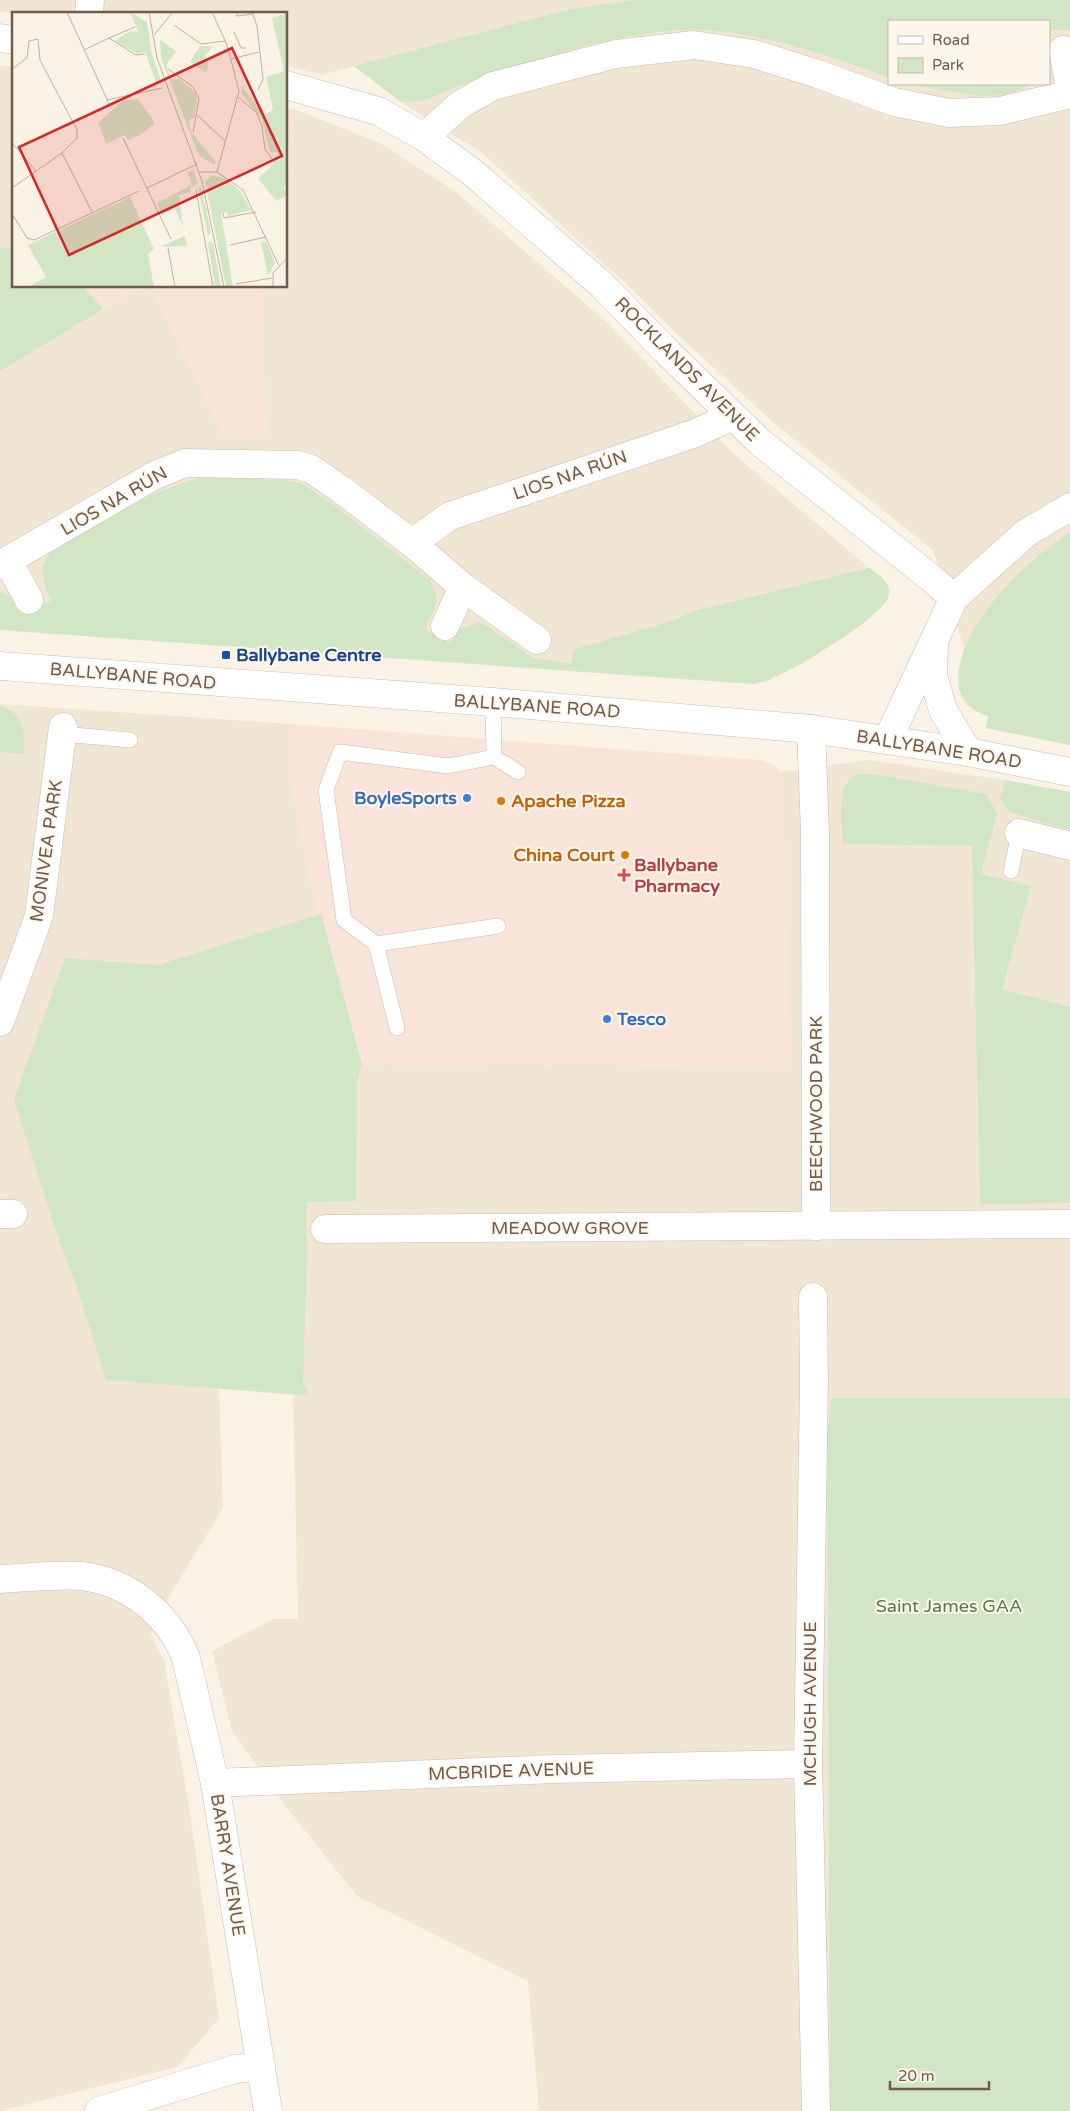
<svg xmlns="http://www.w3.org/2000/svg" width="1070" height="2111" viewBox="0 0 1070 2111" font-family="'Varela Round',sans-serif">
	<rect width="100%" height="100%" fill="#faf3e5"/>
	<g fill="#f1e5d4" fill-rule="evenodd">
		<path d="M 0,0 L 761,0 L 1070,17 L 1070,745 L 986,728 L 988,716 L 972,710 L 964,702 L 959,691 L 958,679 L 964,648 L 933,550 L 775,424 L 679,336 L 624,282 L 482,153 L 401,102 L 354,66 L 322,75 L 286,66 L 286,14 L 24,14 L 0,12 ZM 889,21 L 1049,21 L 1049,84 L 889,84 Z"/>
		<path d="M 0,65 L 14,67 L 14,286 L 83,286 L 104,309 L 143,286 L 151,286 L 223,434 L 266,437 L 261,286 L 286,286 L 286,189 L 294,109 L 380,143 L 456,192 L 609,324 L 734,454 L 885,581 L 889,587 L 887,602 L 851,632 L 804,663 L 771,679 L 754,684 L 0,630 Z"/>
		<path d="M 0,704 L 291,724 L 290,775 L 299,821 L 314,892 L 362,1064 L 714,1067 L 783,779 L 781,772 L 869,760 L 1005,780 L 1070,792 L 1070,1398 L 832,1399 L 827,1432 L 830,2111 L 539,2111 L 528,1981 L 357,1896 L 288,1809 L 232,1731 L 212,1651 L 273,1619 L 298,1619 L 293,1395 L 219,1389 L 223,1508 L 173,1590 L 150,1635 L 164,1660 L 190,1813 L 219,2018 L 178,2067 L 0,2111 Z"/>
	</g>
	<g fill="#f9e4da">
		<path d="M 286,108 L 294,109 L 286,189 Z"/>
		<path d="M 83,286 L 143,286 L 103,309 Z"/>
		<path d="M 151,286 L 261,286 L 266,437 L 223,435 Z"/>
		<path d="M 291,724 L 760,760 L 775,766 L 781,772 L 783,779 L 790,1068 L 362,1064 L 314,892 L 299,821 L 290,775 Z"/>
	</g>
	<g fill="#d1e6c5">
		<path d="M 637,0 L 1070,0 L 1070,30 L 1049,30 L 1049,21 L 889,21 L 889,78 C 830,56 766,33 702,30 C 647,28 579,46 527,63 C 501,71 474,80 448,90 C 441,93 432,98 424,100 C 417,102 409,101 401,102 L 354,66 L 571,9 Z"/>
		<path d="M 908,84 L 1028,84 L 1029,86 L 1004,95 L 978,96 Z"/>
		<path d="M 0,248 L 14,248 L 14,286 L 83,286 L 103,309 L 0,371 Z"/>
		<path d="M 206,476 L 293,481 L 304,485 L 331,503 L 430,580 C 442,603 434,608 425,629 L 450,644 L 459,629 L 478,622 L 487,626 L 533,658 L 571,664 L 575,649 L 669,622 L 698,610 L 869,568 C 879,575 890,581 889,594 C 887,616 794,669 772,678 C 767,681 760,682 754,684 L 0,630 L 0,592 C 11,594 16,604 22,613 L 51,601 C 44,580 36,571 51,552 C 101,523 149,490 206,476 Z"/>
		<path d="M 1070,532 L 1070,745 L 986,728 L 988,716 C 966,708 956,694 959,670 C 966,618 1028,560 1070,532 Z"/>
		<path d="M 0,705 C 24,716 25,729 24,754 L 0,752 Z"/>
		<path d="M 859,774 L 878,775 L 986,794 L 997,813 L 981,874 L 1031,886 L 1002,989 L 1070,1007 L 1070,1203 L 980,1204 L 972,846 L 843,844 C 842,826 834,780 859,774 Z"/>
		<path d="M 1005,780 L 1070,792 L 1070,830 L 1009,812 L 1000,799 Z"/>
		<path d="M 321,914 L 362,1064 L 357,1082 L 356,1201 L 306,1202 L 307,1254 L 303,1383 L 309,1395 L 106,1380 L 76,1284 L 58,1238 L 14,1100 L 65,958 L 158,965 Z"/>
		<path d="M 832,1398 L 1070,1398 L 1070,2111 L 830,2111 L 827,1432 Z"/>
	</g>
	<g fill="none" stroke-linecap="round" stroke-linejoin="round">
		<defs>
			<g id="lane">
				<path d="M 493,702 L 494,757 L 518,772"/>
				<path d="M 62,734 L 130,740"/>
				<path d="M 494,757 L 448,766 L 340,752 L 326,790 L 344,920 L 376,944 L 498,926"/>
				<path d="M 1011,871 L 1019,833"/>
				<path d="M 376,944 L 397,1028"/>
			</g>
			<g id="street">
				<path d="M 89,14 L 90,0"/>
				<path d="M 0,38 L 14,40"/>
				<path d="M 1063,50 L 1070,88"/>
				<path d="M 286,85 L 378,111 L 424,137 L 473,173 L 602,285 L 669,354 L 761,443 L 931,578 L 954,598"/>
				<path d="M 424,137 L 461,104 L 493,86 L 616,54 L 694,45 L 754,54 L 818,74 L 894,102 L 949,113 L 1000,111 L 1070,94"/>
				<path d="M 412,543 L 450,516 L 693,434 L 733,416"/>
				<path d="M 8,561 L 29,600"/>
				<path d="M 0,565 L 155,475 L 185,463 L 298,465 L 311,469 L 342,490 L 412,543 L 463,587 L 537,640"/>
				<path d="M 445,626 L 463,587"/>
				<path d="M 934,644 L 933,676 L 943,710 L 968,752"/>
				<path d="M 811,729 L 815,832 L 816,1226"/>
				<path d="M 888,739 L 954,598 L 1026,533 L 1070,507"/>
				<path d="M 1019,833 L 1070,846"/>
				<path d="M 0,1022 L 39,916 L 63,727"/>
				<path d="M 0,1214 L 13,1214"/>
				<path d="M 325,1229 L 1070,1224"/>
				<path d="M 813,1297 L 814,1382 L 808,1764 L 816,2111"/>
				<path d="M 0,1579 C 26,1578 55,1574 81,1576 C 128,1581 169,1614 186,1658 L 215,1783 L 268,2111"/>
				<path d="M 215,1783 L 554,1769 L 808,1764"/>
				<path d="M 99,2111 L 235,2069 L 261,2066"/>
			</g>
			<path id="secondary" d="M 0,666 L 493,702 L 811,729 L 968,752 L 1070,772"/>
		</defs>
		<use href="#lane" stroke="#cabbad" stroke-width="16"/>
		<use href="#street" stroke="#cabbad" stroke-width="29"/>
		<use href="#secondary" stroke="#cfbdad" stroke-width="29"/>
		<use href="#lane" stroke="#fff" stroke-width="15"/>
		<use href="#street" stroke="#fff" stroke-width="28"/>
		<use href="#secondary" stroke="#fff" stroke-width="28"/>
	</g>
	<rect fill="#1a4fb4" stroke="#fdf7eb" stroke-width="2" x="221" y="650" width="10" height="10" rx="2.5"/>
	<g fill="#3f7fe0" stroke="#fdf7eb" stroke-width="2">
		<circle cx="467" cy="798" r="5"/>
		<circle cx="607" cy="1019" r="5"/>
	</g>
	<g fill="#e8710a" stroke="#fdf7eb" stroke-width="2">
		<circle cx="501" cy="801" r="5"/>
		<circle cx="625" cy="855" r="5"/>
	</g>
	<path fill="#e0444e" stroke="#fdf7eb" stroke-width="2" d="M621.5 867.5h5v5h5v5h-5v5h-5v-5h-5v-5h5z"/>
	<g text-anchor="middle" stroke-width="4" stroke-linejoin="round" paint-order="stroke">
		<g font-size="18" fill="#705b4d" stroke="#fdf7eb">
			<text transform="translate(687 369) rotate(45)" y="6">ROCKLANDS AVENUE</text>
			<text transform="translate(570 475) rotate(-19)" y="6">LIOS NA RÚN</text>
			<text transform="translate(114 501) rotate(-30)" y="6">LIOS NA RÚN</text>
			<text transform="translate(133 676) rotate(5)" y="6">BALLYBANE ROAD</text>
			<text transform="translate(537 706) rotate(4)" y="6">BALLYBANE ROAD</text>
			<text transform="translate(939 749) rotate(9)" y="6">BALLYBANE ROAD</text>
			<text transform="translate(46 851) rotate(-82)" y="6">MONIVEA PARK</text>
			<text transform="translate(816 1104) rotate(-90)" y="6">BEECHWOOD PARK</text>
			<text x="570" y="1234">MEADOW GROVE</text>
			<text transform="translate(810 1704) rotate(-90)" y="6">MCHUGH AVENUE</text>
			<text transform="translate(511 1771) rotate(-2)" y="6">MCBRIDE AVENUE</text>
			<text transform="translate(228 1865) rotate(81)" y="6">BARRY AVENUE</text>
		</g>
		<g font-size="18" font-weight="bold" fill="#164399" stroke="#fdf7eb" text-anchor="start">
			<text x="236" y="661">Ballybane Centre</text>
		</g>
		<g font-size="18" font-weight="bold" fill="#366cbe" stroke="#fdf7eb" text-anchor="end">
			<text x="457" y="804">BoyleSports</text>
			<text x="617" y="1025" text-anchor="start">Tesco</text>
		</g>
		<g font-size="18" font-weight="bold" fill="#c56008" stroke="#fdf7eb" text-anchor="start">
			<text x="511" y="807">Apache Pizza</text>
			<text x="615" y="861" text-anchor="end">China Court</text>
		</g>
		<g font-size="18" font-weight="bold" fill="#be3a42" stroke="#fdf7eb" text-anchor="start">
			<text x="634" y="871">Ballybane<tspan x="634" dy="21">Pharmacy</tspan></text>
		</g>
		<g font-size="18" fill="#557a49" stroke="#fdf7eb">
			<text x="949" y="1612">Saint James GAA</text>
		</g>
	</g>
	<g transform="translate(12 12)">
		<rect width="275" height="275" fill="#faf3e5"/>
		<path d="M 118,0 L 135,10 L 140,42 L 149,69 L 145,73 L 133,40 L 126,42 L 103,29 L 118,19 L 126,20 ZM 275,1 L 275,174 L 272,175 L 275,184 L 264,189 L 246,166 L 262,152 L 261,148 L 269,148 L 265,140 L 258,141 L 250,108 L 229,81 L 230,74 L 252,103 L 261,98 L 254,65 L 272,59 L 260,6 ZM 148,28 L 164,39 L 154,53 L 159,67 L 167,67 L 182,79 L 185,88 L 182,106 L 177,108 L 179,120 L 204,150 L 202,153 L 187,144 L 149,46 ZM 188,34 L 201,34 L 193,44 L 197,52 L 194,61 L 178,50 ZM 126,87 L 143,111 L 130,122 L 116,128 L 113,123 L 94,132 L 86,111 L 110,89 ZM 182,158 L 186,172 L 178,176 L 179,181 L 167,183 L 171,215 L 163,197 L 150,203 L 145,191 L 180,173 L 175,160 ZM 200,163 L 214,167 L 228,179 L 239,198 L 216,204 L 215,200 L 209,201 L 221,275 L 214,275 L 193,169 ZM 189,174 L 199,220 L 196,224 L 186,176 ZM 118,185 L 142,237 L 136,242 L 142,275 L 16,275 L 34,265 L 16,233 ZM 173,224 L 175,234 L 151,235 L 150,234 ZM 198,229 L 201,231 L 209,275 L 203,275 L 196,231 ZM 249,230 L 254,230 L 263,251 L 256,264 Z" fill="#d1e6c5"/>
		<path fill="none" stroke="#bfb1a3" stroke-width="1" d="M 55,0 L 98,94M 137,0 L 145,46 L 190,169 L 212,275M 200,0 L 215,33 L 227,79 L 205,160M 227,0 L 224,4 L 241,2M 240,0 L 245,14 L 251,67 L 246,78M 162,13 L 189,32 L 213,29M 222,20 L 229,36 L 234,36M 142,23 L 161,0M 97,26 L 123,15M 72,38 L 97,26 L 124,43 L 133,42M 219,47 L 247,40M 0,57 L 15,46M 156,57 L 181,75 L 187,87 L 181,120M 226,85 L 244,100 L 250,114 L 253,137 L 261,148 L 265,145M 95,88 L 150,76M 185,103 L 213,129M 111,126 L 159,227M 0,131 L 24,159M 50,141 L 80,200M 187,160 L 205,160 L 231,178 L 267,254M 0,176 L 50,141 L 65,126 L 65,118 L 28,48 L 26,27 L 17,29 L 15,46M 135,176 L 185,152M 184,178 L 201,275M 211,201 L 212,206 L 244,200M 0,202 L 15,226 L 22,228 L 127,179M 218,233 L 254,225M 156,236 L 163,275M 224,272 L 260,266M 261,275 L 261,261 L 275,246"/>
		<path fill="#d62828" fill-opacity="0.15" stroke="#d62828" stroke-width="2.5" d="M 220,36 L 270,144 L 57,243 L 7,135 Z"/>
		<rect width="275" height="275" fill="none" stroke="#705b4d" stroke-width="2.5"/>
	</g>
	<rect x="888" y="20" width="162" height="65" fill="#fdf7eb" stroke="#c5b9ac"/>
	<rect x="898" y="36" width="25" height="8" fill="#ffffff" stroke="#c5b9ac"/>
	<text x="932" y="45" font-size="15" fill="#705b4d">Road</text>
	<rect x="898" y="58" width="25" height="15" fill="#d1e6c5" stroke="#c5b9ac"/>
	<text x="932" y="70" font-size="15" fill="#705b4d">Park</text>
	<path d="M890 2081v8h99v-8" fill="none" stroke="#705b4d" stroke-width="2.5"/>
	<text x="898" y="2081" font-size="15" fill="#705b4d" stroke="#fdf7eb" stroke-width="4" paint-order="stroke">20 m</text>
</svg>
